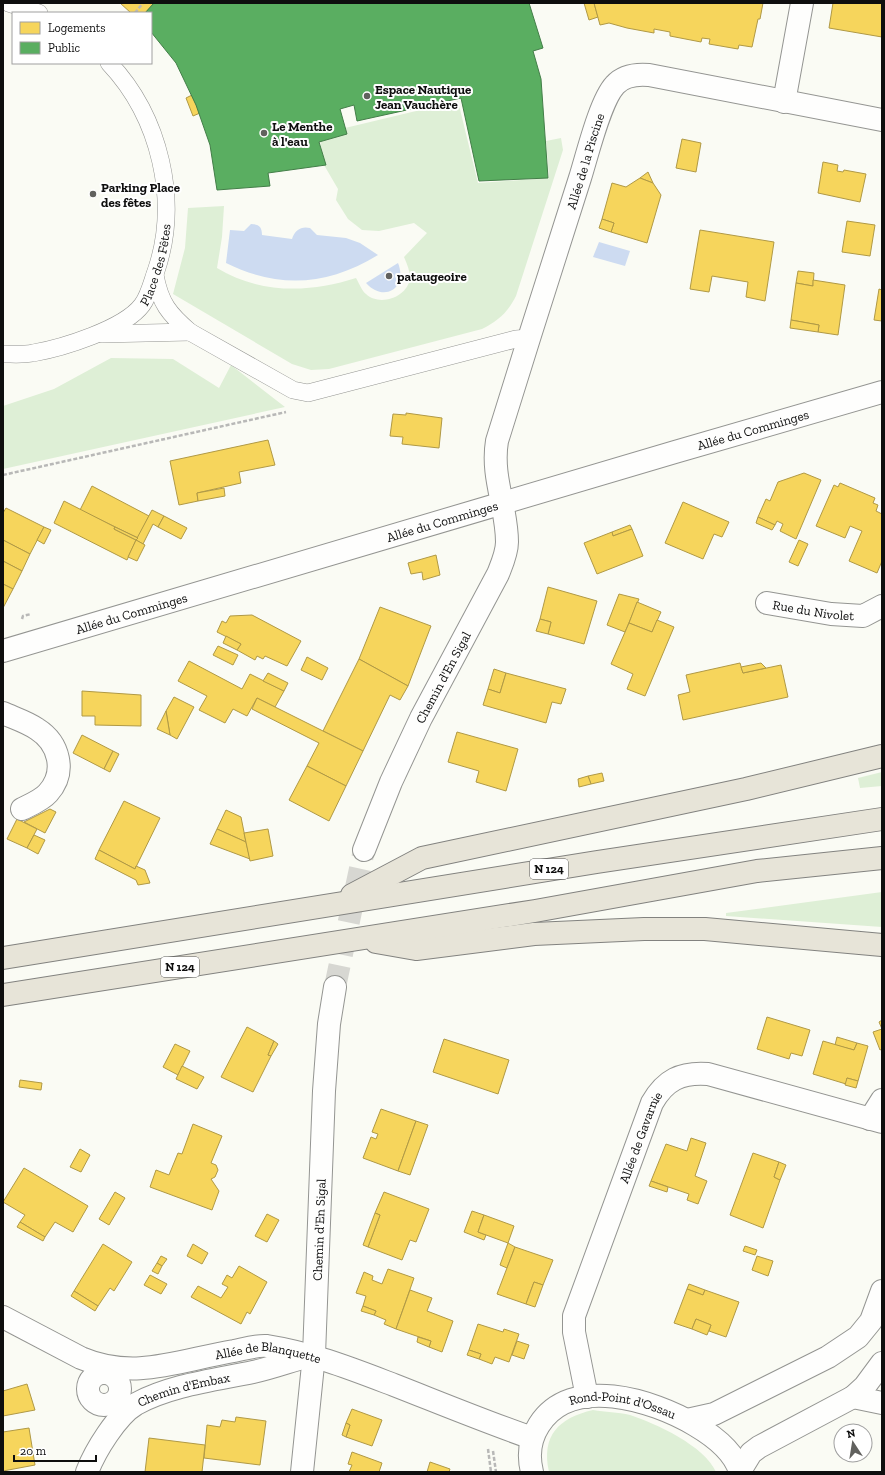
<svg xmlns="http://www.w3.org/2000/svg" width="885" height="1475" viewBox="0 0 885 1475" font-family="'Zilla Slab',serif">
	<rect width="100%" height="100%" fill="#fafbf4"/>
	<g fill="#deefd6">
		<path d="M 458,101 L 478,183 L 549,178 L 546,141 L 561,138 L 563,150 L 516,296 C 508,312 498,321 482,329 L 329,369 L 311,370 L 292,364 L 173,294 L 185,248 L 188,208 L 224,206 L 222,237 L 217,268 C 260,294 310,293 356,278 C 359,283 362,291 366,294 C 380,307 408,297 410,278 C 410,271 407,264 404,257 L 427,233 L 414,223 L 379,231 L 362,230 L 348,219 L 336,200 L 338,189 L 324,165 L 320,140 L 342,134 L 345,128 Z"/>
		<path d="M 111,358 L 173,359 L 219,388 L 231,365 L 285,407 L 3,469 L 3,406 L 54,389 Z"/>
		<path d="M 882,772 L 882,786 L 860,788 L 858,778 Z"/>
		<path d="M 882,892 L 882,927 L 726,916 L 726,913 Z"/>
		<path d="M 593,1410 C 605,1412 618,1412 630,1415 C 655,1423 705,1446 716,1472 L 549,1472 C 541,1435 559,1418 593,1410 Z"/>
	</g>
	<g fill="#cddbf1">
		<path d="M 251,224 C 259,224 262,227 262,235 L 292,239 C 295,230 301,226 310,228 L 317,235 L 346,238 L 360,243 L 378,255 C 327,286 279,289 226,263 L 230,230 L 244,231 Z"/>
		<path d="M 599,242 L 630,251 L 625,266 L 593,257 Z"/>
		<path d="M 398,263 C 408,288 384,303 366,283 Z"/>
	</g>
	<g fill="#f6d55c" stroke="#b09945">
		<path d="M 120,3 L 154,3 L 145,13 L 131,13 Z"/>
		<path d="M 584,3 L 594,3 L 598,17 L 589,20 Z"/>
		<path d="M 594,3 L 763,3 L 760,19 L 758,19 L 752,47 L 739,45 L 738,49 L 709,44 L 710,39 L 702,38 L 701,42 L 670,36 L 670,32 L 654,29 L 654,33 L 627,28 L 609,23 L 600,25 Z"/>
		<path d="M 833,3 L 882,3 L 882,37 L 829,28 Z"/>
		<path d="M 192,95 L 200,113 L 193,116 L 186,98 Z"/>
		<path d="M 682,139 L 701,143 L 696,172 L 676,168 Z"/>
		<path d="M 823,162 L 838,165 L 837,171 L 843,172 L 844,170 L 866,174 L 860,202 L 818,193 Z"/>
		<path d="M 648,172 L 653,183 L 640,178 Z"/>
		<path d="M 640,178 L 653,183 L 661,195 L 647,243 L 611,232 L 614,223 L 602,219 L 612,183 L 626,187 Z"/>
		<path d="M 602,219 L 614,223 L 611,232 L 599,228 Z"/>
		<path d="M 847,221 L 875,225 L 870,256 L 842,252 Z"/>
		<path d="M 700,230 L 774,242 L 765,301 L 746,297 L 748,282 L 712,276 L 709,292 L 690,289 Z"/>
		<path d="M 798,271 L 814,273 L 813,286 L 796,283 Z"/>
		<path d="M 813,280 L 845,285 L 838,335 L 818,332 L 819,325 L 791,320 L 796,283 L 813,286 Z"/>
		<path d="M 879,289 L 882,290 L 882,321 L 874,320 Z"/>
		<path d="M 791,320 L 819,325 L 818,332 L 790,328 Z"/>
		<path d="M 406,413 L 442,418 L 439,448 L 402,444 L 403,437 L 390,436 L 393,414 L 406,415 Z"/>
		<path d="M 268,440 L 275,465 L 239,472 L 241,483 L 197,493 L 198,501 L 179,505 L 170,461 Z"/>
		<path d="M 804,473 L 821,480 L 796,539 L 780,531 L 783,524 L 777,521 L 775,525 L 758,517 L 766,499 L 770,501 L 778,482 Z"/>
		<path d="M 840,483 L 875,498 L 873,503 L 878,505 L 876,511 L 882,514 L 882,561 L 877,573 L 849,561 L 862,531 L 850,526 L 845,538 L 816,526 L 834,485 L 838,487 Z"/>
		<path d="M 92,486 L 149,516 L 138,538 L 80,510 Z"/>
		<path d="M 224,488 L 225,496 L 198,501 L 197,493 Z"/>
		<path d="M 64,501 L 115,527 L 114,529 L 136,540 L 127,560 L 54,523 Z"/>
		<path d="M 683,502 L 729,522 L 722,537 L 714,534 L 703,559 L 665,543 Z"/>
		<path d="M 6,508 L 44,527 L 30,554 L 3,540 L 3,513 Z"/>
		<path d="M 152,510 L 164,516 L 158,527 L 153,524 L 143,544 L 136,540 Z"/>
		<path d="M 164,516 L 187,528 L 181,539 L 158,527 Z"/>
		<path d="M 758,517 L 775,525 L 772,530 L 756,523 Z"/>
		<path d="M 630,525 L 632,529 L 613,536 L 612,532 Z"/>
		<path d="M 44,527 L 51,530 L 44,544 L 37,540 Z"/>
		<path d="M 115,527 L 138,538 L 136,540 L 114,529 Z"/>
		<path d="M 632,529 L 643,556 L 597,574 L 584,543 L 612,532 L 613,536 Z"/>
		<path d="M 3,540 L 30,554 L 22,571 L 3,561 Z"/>
		<path d="M 136,540 L 145,545 L 137,561 L 128,557 Z"/>
		<path d="M 799,540 L 808,544 L 798,566 L 789,562 Z"/>
		<path d="M 436,555 L 440,575 L 423,580 L 422,572 L 411,574 L 408,563 Z"/>
		<path d="M 3,561 L 22,571 L 13,589 L 3,584 Z"/>
		<path d="M 3,584 L 13,589 L 3,608 Z"/>
		<path d="M 548,587 L 597,601 L 584,644 L 548,634 L 551,622 L 540,619 Z"/>
		<path d="M 619,594 L 639,599 L 625,632 L 607,625 Z"/>
		<path d="M 637,602 L 661,612 L 652,632 L 629,623 Z"/>
		<path d="M 380,607 L 431,626 L 408,686 L 359,659 Z"/>
		<path d="M 252,615 L 301,641 L 287,666 L 265,656 L 263,659 L 257,656 L 255,660 L 237,650 L 241,644 L 217,632 L 222,621 L 226,623 L 230,616 Z"/>
		<path d="M 540,619 L 551,622 L 548,634 L 536,631 Z"/>
		<path d="M 657,620 L 674,627 L 645,696 L 627,689 L 633,674 L 611,664 L 629,623 L 652,632 Z"/>
		<path d="M 226,636 L 241,644 L 237,650 L 223,643 Z"/>
		<path d="M 218,646 L 238,655 L 233,665 L 213,655 Z"/>
		<path d="M 307,657 L 328,668 L 322,680 L 301,670 Z"/>
		<path d="M 359,659 L 408,686 L 400,700 L 390,695 L 363,751 L 323,731 Z"/>
		<path d="M 189,661 L 242,689 L 250,674 L 284,691 L 275,707 L 257,698 L 247,716 L 233,709 L 225,723 L 199,710 L 207,696 L 178,681 Z"/>
		<path d="M 740,663 L 743,673 L 781,665 L 788,697 L 683,720 L 678,695 L 690,692 L 686,675 Z"/>
		<path d="M 761,663 L 766,668 L 743,673 L 741,667 Z"/>
		<path d="M 494,669 L 506,673 L 500,693 L 488,689 Z"/>
		<path d="M 268,673 L 288,683 L 284,691 L 263,681 Z"/>
		<path d="M 506,673 L 566,689 L 561,704 L 552,702 L 546,723 L 483,705 L 488,689 L 500,693 Z"/>
		<path d="M 82,691 L 141,695 L 141,726 L 95,725 L 95,716 L 82,716 Z"/>
		<path d="M 174,697 L 194,707 L 177,739 L 170,735 L 166,711 Z"/>
		<path d="M 257,698 L 363,751 L 346,786 L 307,766 L 319,743 L 252,709 Z"/>
		<path d="M 166,711 L 170,735 L 157,729 Z"/>
		<path d="M 457,732 L 518,749 L 506,791 L 476,782 L 479,771 L 448,762 Z"/>
		<path d="M 82,735 L 113,751 L 104,769 L 73,753 Z"/>
		<path d="M 113,751 L 119,754 L 110,772 L 104,769 Z"/>
		<path d="M 307,766 L 346,786 L 329,821 L 289,800 Z"/>
		<path d="M 602,773 L 604,781 L 591,784 L 588,776 Z"/>
		<path d="M 588,776 L 591,784 L 579,787 L 578,779 Z"/>
		<path d="M 124,801 L 160,818 L 135,869 L 99,850 Z"/>
		<path d="M 50,809 L 56,812 L 45,833 L 24,822 Z"/>
		<path d="M 226,810 L 241,817 L 246,842 L 217,829 Z"/>
		<path d="M 17,819 L 37,829 L 27,848 L 7,839 Z"/>
		<path d="M 217,829 L 246,842 L 250,859 L 210,844 Z"/>
		<path d="M 268,829 L 273,856 L 250,861 L 244,833 Z"/>
		<path d="M 34,835 L 45,840 L 38,854 L 27,848 Z"/>
		<path d="M 99,850 L 135,869 L 136,866 L 145,870 L 150,883 L 138,885 L 136,880 L 95,859 Z"/>
		<path d="M 767,1017 L 810,1030 L 802,1056 L 791,1053 L 789,1059 L 757,1049 Z"/>
		<path d="M 882,1020 L 882,1049 L 880,1050 L 873,1032 L 882,1029 L 879,1022 Z"/>
		<path d="M 247,1027 L 274,1041 L 268,1055 L 271,1056 L 253,1092 L 221,1077 Z"/>
		<path d="M 837,1037 L 857,1043 L 854,1050 L 835,1045 Z"/>
		<path d="M 444,1039 L 509,1060 L 498,1094 L 433,1072 Z"/>
		<path d="M 274,1041 L 278,1044 L 271,1056 L 268,1055 Z"/>
		<path d="M 823,1041 L 854,1050 L 857,1043 L 868,1046 L 858,1081 L 847,1078 L 846,1084 L 813,1074 Z"/>
		<path d="M 175,1044 L 190,1051 L 178,1075 L 163,1067 Z"/>
		<path d="M 182,1066 L 204,1077 L 197,1089 L 176,1079 Z"/>
		<path d="M 847,1078 L 858,1081 L 856,1088 L 845,1085 Z"/>
		<path d="M 20,1080 L 42,1083 L 41,1090 L 19,1087 Z"/>
		<path d="M 381,1109 L 416,1121 L 398,1171 L 363,1158 L 371,1137 L 376,1139 L 378,1134 L 372,1132 Z"/>
		<path d="M 416,1121 L 428,1125 L 410,1175 L 398,1171 Z"/>
		<path d="M 193,1124 L 222,1136 L 211,1163 L 216,1165 L 218,1170 L 215,1177 L 211,1179 L 219,1191 L 212,1210 L 150,1187 L 156,1170 L 169,1175 L 178,1153 L 182,1154 Z"/>
		<path d="M 691,1138 L 706,1143 L 695,1176 L 707,1181 L 698,1204 L 687,1200 L 689,1194 L 651,1181 L 666,1144 L 687,1151 Z"/>
		<path d="M 80,1149 L 90,1155 L 81,1172 L 70,1167 Z"/>
		<path d="M 753,1153 L 779,1162 L 774,1177 L 780,1180 L 763,1228 L 730,1215 Z"/>
		<path d="M 779,1162 L 786,1165 L 780,1180 L 774,1177 Z"/>
		<path d="M 24,1168 L 88,1206 L 73,1232 L 55,1222 L 45,1237 L 20,1222 L 25,1215 L 3,1202 Z"/>
		<path d="M 651,1181 L 668,1187 L 667,1192 L 649,1186 Z"/>
		<path d="M 115,1192 L 125,1198 L 109,1225 L 99,1219 Z"/>
		<path d="M 384,1192 L 429,1209 L 416,1242 L 410,1240 L 402,1260 L 368,1247 L 380,1215 L 375,1213 Z"/>
		<path d="M 472,1211 L 484,1215 L 478,1232 L 486,1235 L 484,1240 L 464,1232 Z"/>
		<path d="M 375,1213 L 380,1215 L 368,1247 L 363,1245 Z"/>
		<path d="M 267,1214 L 279,1220 L 267,1242 L 255,1236 Z"/>
		<path d="M 484,1215 L 514,1226 L 508,1243 L 478,1232 Z"/>
		<path d="M 20,1222 L 45,1237 L 43,1241 L 17,1227 Z"/>
		<path d="M 508,1243 L 515,1247 L 507,1268 L 500,1265 Z"/>
		<path d="M 103,1244 L 132,1262 L 114,1291 L 110,1288 L 98,1306 L 74,1291 Z"/>
		<path d="M 193,1244 L 208,1253 L 202,1264 L 187,1256 Z"/>
		<path d="M 745,1246 L 757,1250 L 755,1255 L 743,1251 Z"/>
		<path d="M 515,1247 L 553,1260 L 543,1285 L 534,1282 L 526,1304 L 497,1294 Z"/>
		<path d="M 161,1256 L 167,1259 L 162,1266 L 157,1263 Z"/>
		<path d="M 757,1256 L 773,1261 L 768,1276 L 752,1270 Z"/>
		<path d="M 157,1263 L 162,1266 L 158,1274 L 152,1271 Z"/>
		<path d="M 239,1266 L 267,1282 L 250,1314 L 247,1312 L 241,1324 L 191,1297 L 198,1286 L 221,1298 L 228,1287 L 222,1284 L 227,1275 L 232,1278 Z"/>
		<path d="M 388,1269 L 414,1278 L 396,1329 L 384,1324 L 386,1320 L 374,1315 L 376,1311 L 363,1306 L 366,1296 L 356,1293 L 364,1272 L 373,1276 L 372,1280 L 382,1284 Z"/>
		<path d="M 150,1275 L 167,1284 L 161,1294 L 144,1285 Z"/>
		<path d="M 534,1282 L 543,1285 L 535,1307 L 526,1304 Z"/>
		<path d="M 689,1284 L 705,1290 L 703,1295 L 687,1289 Z"/>
		<path d="M 687,1289 L 703,1295 L 705,1290 L 739,1302 L 726,1337 L 709,1331 L 711,1325 L 696,1319 L 692,1329 L 674,1323 Z"/>
		<path d="M 410,1290 L 432,1298 L 427,1311 L 453,1321 L 442,1352 L 429,1347 L 431,1341 L 396,1329 Z"/>
		<path d="M 74,1291 L 98,1306 L 95,1311 L 71,1296 Z"/>
		<path d="M 363,1306 L 376,1311 L 374,1315 L 361,1311 Z"/>
		<path d="M 696,1319 L 711,1325 L 707,1335 L 692,1329 Z"/>
		<path d="M 478,1324 L 503,1332 L 504,1329 L 519,1334 L 509,1362 L 495,1357 L 492,1364 L 479,1359 L 481,1354 L 469,1350 Z"/>
		<path d="M 418,1337 L 431,1341 L 429,1347 L 417,1342 Z"/>
		<path d="M 517,1341 L 529,1345 L 524,1359 L 512,1355 Z"/>
		<path d="M 469,1350 L 481,1354 L 479,1359 L 467,1355 Z"/>
		<path d="M 27,1384 L 35,1410 L 3,1416 L 3,1391 Z"/>
		<path d="M 352,1409 L 382,1420 L 372,1446 L 346,1437 L 350,1425 L 346,1423 Z"/>
		<path d="M 236,1417 L 266,1421 L 260,1465 L 204,1458 L 207,1425 L 220,1427 L 222,1420 L 235,1422 Z"/>
		<path d="M 346,1423 L 350,1425 L 346,1437 L 342,1435 Z"/>
		<path d="M 29,1428 L 35,1465 L 3,1471 L 3,1432 Z"/>
		<path d="M 149,1438 L 205,1445 L 202,1472 L 145,1472 Z"/>
		<path d="M 352,1452 L 382,1463 L 379,1472 L 349,1472 L 352,1465 L 348,1464 Z"/>
		<path d="M 430,1462 L 450,1469 L 449,1472 L 427,1472 Z"/>
	</g>
	<path fill="#5aae61" stroke="#437e48" d="M 154,3 L 529,3 L 543,48 L 533,51 L 541,79 L 548,178 L 479,181 L 461,98 L 357,121 L 354,105 L 340,109 L 347,134 L 319,142 L 326,165 L 268,173 L 270,186 L 217,190 L 210,145 L 196,105 L 176,63 L 151,32 L 151,13 L 145,13 Z"/>
	<g fill="none" stroke-linecap="round" stroke-linejoin="round">
		<path stroke="#d7d7d2" stroke-width="22" stroke-dasharray="22 11" stroke-linecap="butt" d="M 335,987 L 364,850"/>
		<defs>
			<g id="lane">
				<path d="M 8,3 L 39,13"/>
				<path d="M 190,332 L 293,390 L 308,393 L 516,339 L 529,338"/>
				<path d="M 102,334 L 190,332 C 169,314 160,303 155,275"/>
				<path id="s1" d="M 3,354 C 13,354 23,355 33,353 C 62,348 124,329 142,305 C 149,296 152,282 156,271 C 180,201 160,117 109,63"/>
			</g>
			<g id="street">
				<path d="M 784,102 L 802,3"/>
				<path id="s2" d="M 767,603 L 831,614 L 863,616 L 882,606"/>
				<path id="s3" d="M 3,651 L 675,452 L 882,392"/>
				<path d="M 3,713 C 14,718 27,722 37,729 C 59,743 67,772 48,793 C 42,800 30,805 22,809"/>
				<path id="s4" d="M 364,850 L 391,782 L 421,718 L 498,574 C 502,564 507,553 507,542 C 507,507 491,477 497,441 C 524,353 552,266 580,178 C 587,156 600,101 615,85 C 623,76 637,74 649,75 L 882,120"/>
				<path d="M 870,1119 L 882,1100"/>
				<path id="s5" d="M 3,1317 L 81,1358 C 135,1381 180,1360 234,1351 C 244,1349 257,1345 267,1346 C 312,1353 352,1369 394,1385 C 440,1403 486,1422 532,1438"/>
				<circle cx="104" cy="1389" r="16"/>
				<path id="s6" d="M 587,1397 L 574,1332 L 574,1316 L 652,1103 C 665,1080 681,1072 708,1074 L 882,1122"/>
				<path d="M 853,1397 L 882,1403"/>
				<path d="M 687,1420 L 714,1414 L 828,1357 L 858,1337 L 871,1321 L 882,1291"/>
				<path d="M 740,1471 L 751,1453 L 759,1447 L 853,1397 L 865,1386 L 882,1363"/>
				<path id="s7" d="M 87,1472 C 95,1451 117,1415 136,1404 C 171,1385 215,1380 253,1372 C 272,1368 290,1361 309,1356"/>
				<path id="s8" d="M 302,1472 L 314,1355 L 324,1091 L 329,1024 L 335,987"/>
				<path id="s9" d="M 532,1472 C 528,1456 530,1439 539,1425 C 571,1374 653,1400 695,1425 C 712,1435 734,1451 740,1472"/>
			</g>
			<g id="highway">
				<path d="M 352,895 L 422,858 L 746,789 L 882,756"/>
				<path d="M 376,942 L 416,949 L 534,934 L 644,929 L 705,929 L 882,945"/>
				<path d="M 3,958 L 597,862 L 882,819"/>
				<path d="M 3,995 L 535,911 L 757,871 L 882,858"/>
			</g>
		</defs>
		<use href="#lane" stroke="#949592" stroke-width="18"/>
		<use href="#street" stroke="#949592" stroke-width="24"/>
		<use href="#highway" stroke="#82827f" stroke-width="24"/>
		<g stroke="#b8b8b7" stroke-width="2.5" stroke-dasharray="4 2" stroke-linecap="butt">
			<path d="M 135,13 L 143,3"/>
			<path d="M 3,475 L 286,412"/>
			<path d="M 22,619 L 23,616 L 31,614"/>
			<path d="M 488,1449 L 491,1472"/>
			<path d="M 493,1451 L 496,1472"/>
		</g>
		<use href="#lane" stroke="#fefefd" stroke-width="17"/>
		<use href="#street" stroke="#fefefd" stroke-width="22"/>
		<use href="#highway" stroke="#e7e4d8" stroke-width="22"/>
	</g>
	<g fill="#61615e" stroke="#fff" stroke-width="1.5">
		<circle cx="367" cy="96" r="4"/>
		<circle cx="264" cy="133" r="4"/>
		<circle cx="93" cy="194" r="4"/>
		<circle cx="389" cy="276" r="4"/>
	</g>
	<g text-anchor="middle" stroke-width="4" stroke-linejoin="round" paint-order="stroke">
		<g fill="#fff" stroke="#565656" stroke-width="1">
			<rect x="530" y="859" width="38" height="20" rx="3"/>
			<rect x="161" y="957" width="38" height="20" rx="3"/>
		</g>
		<g font-size="12" font-weight="bold" fill="#0e0e0e">
			<text x="549" y="873">N 124</text>
			<text x="180" y="971">N 124</text>
		</g>
		<g font-size="13" font-weight="bold" fill="#0e0e0e" stroke="#fff" text-anchor="start">
			<text x="375" y="94">Espace Nautique<tspan x="375" dy="15">Jean Vauchère</tspan></text>
			<text x="272" y="131">Le Menthe<tspan x="272" dy="15">à l'eau</tspan></text>
			<text x="101" y="192">Parking Place<tspan x="101" dy="15">des fêtes</tspan></text>
			<text x="397" y="281">pataugeoire</text>
		</g>
		<g font-size="13" fill="#0e0e0e" stroke="#fff">
			<text dy="5" stroke="none"><textPath href="#s4" startOffset="736">Allée de la Piscine</textPath></text>
			<text dy="5" stroke="none"><textPath href="#s1" startOffset="194">Place des Fêtes</textPath></text>
			<text dy="5" stroke="none"><textPath href="#s3" startOffset="782">Allée du Comminges</textPath></text>
			<text dy="5" stroke="none"><textPath href="#s3" startOffset="458">Allée du Comminges</textPath></text>
			<text dy="5" stroke="none"><textPath href="#s2" startOffset="47">Rue du Nivolet</textPath></text>
			<text dy="5" stroke="none"><textPath href="#s3" startOffset="134">Allée du Comminges</textPath></text>
			<text dy="5" stroke="none"><textPath href="#s4" startOffset="190">Chemin d'En Sigal</textPath></text>
			<text dy="5" stroke="none"><textPath href="#s6" startOffset="273">Allée de Gavarnie</textPath></text>
			<text dy="5" stroke="none"><textPath href="#s8" startOffset="243">Chemin d'En Sigal</textPath></text>
			<text dy="5" stroke="none"><textPath href="#s5" startOffset="279">Allée de Blanquette</textPath></text>
			<text dy="5" stroke="none"><textPath href="#s7" startOffset="135">Chemin d'Embax</textPath></text>
			<text dy="5" stroke="none"><textPath href="#s9" startOffset="143">Rond-Point d'Ossau</textPath></text>
		</g>
	</g>
	<rect width="885" height="1475" fill="none" stroke="#0e0e0e" stroke-width="8"/>
	<rect x="12" y="12" width="140" height="52" fill="#ffffff" stroke="#9f9f9f"/>
	<rect x="20" y="22" width="20" height="12" fill="#f6d55c" stroke="#9f9f9f"/>
	<text x="48" y="32" font-size="12" fill="#0e0e0e">Logements</text>
	<rect x="20" y="42" width="20" height="12" fill="#5aae61" stroke="#9f9f9f"/>
	<text x="48" y="52" font-size="12" fill="#0e0e0e">Public</text>
	<g transform="translate(853 1443) rotate(348)"><circle r="19" fill="#ffffff" stroke="#9f9f9f"/>
	<path d="M0-3L7 15L0 10L-7 15Z" fill="#61615e"/>
	<text y="-6" font-size="11" font-weight="bold" text-anchor="middle" fill="#0e0e0e">N</text>
	</g>
	<path d="M14 1455v6h82v-6" fill="none" stroke="#0e0e0e" stroke-width="2"/>
	<text x="20" y="1455" font-size="12" fill="#0e0e0e" stroke="#ffffff" stroke-width="3" paint-order="stroke">20 m</text>
</svg>
